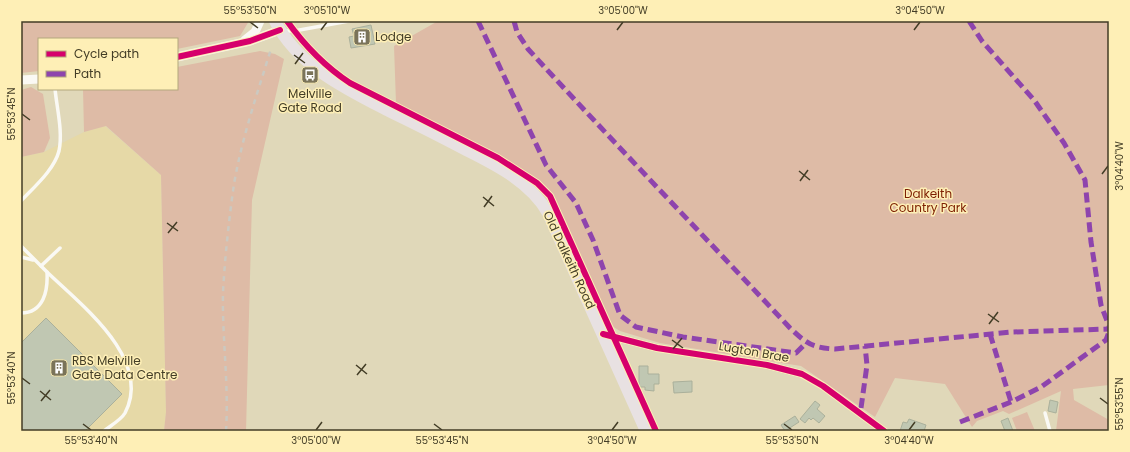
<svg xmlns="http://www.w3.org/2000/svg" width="1130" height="452" viewBox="0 0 1130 452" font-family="Poppins,sans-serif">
	<rect width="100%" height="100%" fill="#e0d8b9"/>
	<path fill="#e6d9a7" d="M 105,126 L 161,175 L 166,412 L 164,431 L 21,431 L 21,157 L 44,152 L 84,132 Z"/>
	<g fill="#debba6">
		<path d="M 35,21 L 249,21 L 240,36 L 177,49 L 177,39 L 39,39 L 39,71 L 21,73 L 21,23 Z"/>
		<path d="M 438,21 L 1109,21 L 1109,385 L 1073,389 L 1074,400 L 1109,420 L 1107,431 L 1056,431 L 1061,391 L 1009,414 L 1003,411 L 977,421 L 972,427 L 945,384 L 895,378 L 875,417 L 801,366 L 660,343 L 620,331 L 612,326 L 551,193 L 530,176 L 500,156 L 396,103 L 394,46 Z"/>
		<path d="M 260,51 L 275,54 L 284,59 L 252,200 L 246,431 L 164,431 L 166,412 L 161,175 L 106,126 L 84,132 L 83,89 L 177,89 L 177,67 Z"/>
		<path d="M 31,87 L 43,94 L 50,138 L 44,152 L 21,157 L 21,90 Z"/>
		<path d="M 1027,412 L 1035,431 L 1017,431 L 1012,418 Z"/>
	</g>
	<g fill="#c0c7b2" stroke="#aab09b">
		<path d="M 371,25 L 375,44 L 351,48 L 349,37 L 354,36 L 352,29 Z"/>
		<path d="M 46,318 L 122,394 L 85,431 L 21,431 L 21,343 Z"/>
		<path d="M 639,366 L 648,366 L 648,374 L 659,374 L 659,384 L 654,384 L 654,391 L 645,390 L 645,387 L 639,387 Z"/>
		<path d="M 692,381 L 692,392 L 674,393 L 673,382 Z"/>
		<path d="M 1050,400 L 1058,402 L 1056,413 L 1048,411 Z"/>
		<path d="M 815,401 L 820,405 L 817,409 L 825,416 L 819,423 L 813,418 L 811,420 L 809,418 L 805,423 L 800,419 Z"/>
		<path d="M 795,416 L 799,422 L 785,431 L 781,425 Z"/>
		<path d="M 1008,418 L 1013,431 L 1005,431 L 1001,421 Z"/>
		<path d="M 909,419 L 926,425 L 924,431 L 900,431 L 903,422 L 907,423 Z"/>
	</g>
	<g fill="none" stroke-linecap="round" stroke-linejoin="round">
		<g stroke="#faf9f4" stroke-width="3.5">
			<path d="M 285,31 L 294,31 L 349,21"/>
			<path d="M 21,201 C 34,187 54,170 59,151 C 63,132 57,109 55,89"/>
			<path d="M 21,246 L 47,272 C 48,290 44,313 21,313"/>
			<path d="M 21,257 L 33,260"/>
			<path d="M 41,266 L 60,248"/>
			<path d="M 47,272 C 81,305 153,359 125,413 C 121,420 110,426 104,431"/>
			<path d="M 1045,413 L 1050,431"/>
		</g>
		<path stroke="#faf9f4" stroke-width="7" d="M 603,334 L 657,348 L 767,365 L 802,374 L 823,386 L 884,431"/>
		<g stroke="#faf9f4" stroke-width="9">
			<path d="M 245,40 L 255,32 L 260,21"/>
			<path d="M 177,57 L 250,41 L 280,30"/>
			<path d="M 21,80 L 39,79"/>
		</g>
		<path stroke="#e8e1e2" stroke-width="12" d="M 275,21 C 298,66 346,89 389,111 C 416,124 442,137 468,151 C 498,166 531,183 548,213 L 646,431"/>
		<path stroke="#cbc9c1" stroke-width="2.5" stroke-dasharray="5 5" stroke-linecap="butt" d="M 226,431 C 229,385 222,338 223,292 C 225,256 229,219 234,184 C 242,138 257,94 271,49"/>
		<g stroke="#8e44ad" stroke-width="5" stroke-dasharray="10 5" stroke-linecap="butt">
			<path d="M 478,21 L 546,165 L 576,203 L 593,240 L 620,315 L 636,327 L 683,337 L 796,353 L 806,343"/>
			<path d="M 514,21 L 517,32 L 528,49 C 614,143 703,235 790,328 C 806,343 812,348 835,349 L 1012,332 L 1109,329"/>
			<path d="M 969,21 L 982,41 L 1034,100 L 1064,143 L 1085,180 L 1091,242 L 1101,305 L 1109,326"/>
			<path d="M 990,334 L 1011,402"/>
			<path d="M 861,408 L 867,365 L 865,346"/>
			<path d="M 960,422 L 1011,402 L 1041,387 L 1106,340 L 1109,332"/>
		</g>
		<defs>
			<g id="cycleway">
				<path d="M 287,21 C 305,46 324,66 350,83 L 498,158 L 537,183 L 550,196 L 656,431"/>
				<path d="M 177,57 L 250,41 L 280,30"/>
				<path d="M 603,334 L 657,348 L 767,365 L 802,374 L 823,386 L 884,431"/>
			</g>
		</defs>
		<use href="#cycleway" stroke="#feefb6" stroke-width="8"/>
		<use href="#cycleway" stroke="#d6006c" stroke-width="6"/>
	</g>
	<path fill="none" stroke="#433d26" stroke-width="1.5" d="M 250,22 L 258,28M 321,30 L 327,22M 617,30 L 623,22M 914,30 L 920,22M 294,55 L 305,63M 295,64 L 303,53M 22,114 L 30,120M 799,171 L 810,180M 1102,174 L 1108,166M 800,181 L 808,170M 483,197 L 494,206M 484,207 L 492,196M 167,223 L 178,231M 168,233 L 177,222M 988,314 L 999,322M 989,324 L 998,312M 672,340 L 683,348M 673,349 L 682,338M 356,365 L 367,374M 357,375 L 366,364M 22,378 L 30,384M 40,391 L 51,400M 1100,398 L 1108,404M 41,401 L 50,390M 83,424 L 91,430M 434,424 L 442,430M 784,424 L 792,430M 316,430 L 322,422M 612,430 L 618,422M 909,430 L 915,422"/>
	<defs>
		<symbol id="building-square" viewBox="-11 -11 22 22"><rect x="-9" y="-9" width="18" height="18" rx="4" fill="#7a7359" stroke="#feefb6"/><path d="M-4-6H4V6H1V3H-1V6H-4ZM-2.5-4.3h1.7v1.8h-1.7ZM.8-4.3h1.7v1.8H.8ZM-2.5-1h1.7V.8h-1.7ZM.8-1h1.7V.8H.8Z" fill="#fff"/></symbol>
		<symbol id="bus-square" viewBox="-11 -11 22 22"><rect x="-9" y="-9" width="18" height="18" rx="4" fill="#7a7359" stroke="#feefb6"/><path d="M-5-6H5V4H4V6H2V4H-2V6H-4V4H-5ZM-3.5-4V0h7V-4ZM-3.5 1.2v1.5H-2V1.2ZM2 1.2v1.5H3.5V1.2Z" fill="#fff"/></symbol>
	</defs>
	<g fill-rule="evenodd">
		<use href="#building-square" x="352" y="27" width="20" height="20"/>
		<use href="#bus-square" x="300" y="65" width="20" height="20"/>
		<use href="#building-square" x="49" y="358" width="20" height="20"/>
	</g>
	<g text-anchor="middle" stroke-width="3" stroke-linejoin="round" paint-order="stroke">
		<g font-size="12" fill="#433d26" stroke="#feefb6" text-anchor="start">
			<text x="375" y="41">Lodge</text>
			<text x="310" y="98" text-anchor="middle">Melville<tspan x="310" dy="14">Gate Road</tspan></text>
			<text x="72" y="365">RBS Melville<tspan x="72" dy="14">Gate Data Centre</tspan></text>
		</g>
		<g font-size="12" fill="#7e1f02" stroke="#feefb6">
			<text x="928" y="198">Dalkeith<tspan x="928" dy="14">Country Park</tspan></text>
		</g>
		<g font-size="12" fill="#433d26" stroke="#feefb6">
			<text transform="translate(569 260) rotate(65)" y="4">Old Dalkeith Road</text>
			<text transform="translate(754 352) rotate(10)" y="4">Lugton Brae</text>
		</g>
	</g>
	<rect width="1130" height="452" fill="none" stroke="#feefb6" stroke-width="44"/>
	<rect x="38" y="38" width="140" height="52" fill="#feefb6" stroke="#b3a87c"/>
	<rect x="46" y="51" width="20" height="6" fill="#d6006c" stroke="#b3a87c"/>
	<text x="74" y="58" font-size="12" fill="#433d26">Cycle path</text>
	<rect x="46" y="71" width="20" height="6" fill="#8e44ad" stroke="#b3a87c"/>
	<text x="74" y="78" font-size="12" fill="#433d26">Path</text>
	<rect x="22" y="22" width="1086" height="408" fill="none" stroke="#433d26" stroke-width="1.5"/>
	<g font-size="10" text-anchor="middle" fill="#433d26">
		<text x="250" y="14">55°53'50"N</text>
		<text x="327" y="14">3°05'10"W</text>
		<text x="623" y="14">3°05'00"W</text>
		<text x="920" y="14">3°04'50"W</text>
		<text transform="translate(11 114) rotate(-90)" y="4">55°53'45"N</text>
		<text transform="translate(1119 166) rotate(-90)" y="4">3°04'40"W</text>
		<text transform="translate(11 378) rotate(-90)" y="4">55°53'40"N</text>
		<text transform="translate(1119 404) rotate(-90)" y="4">55°53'55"N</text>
		<text x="91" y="444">55°53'40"N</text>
		<text x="316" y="444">3°05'00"W</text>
		<text x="442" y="444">55°53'45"N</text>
		<text x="612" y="444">3°04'50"W</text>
		<text x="792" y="444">55°53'50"N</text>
		<text x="909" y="444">3°04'40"W</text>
	</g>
</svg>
